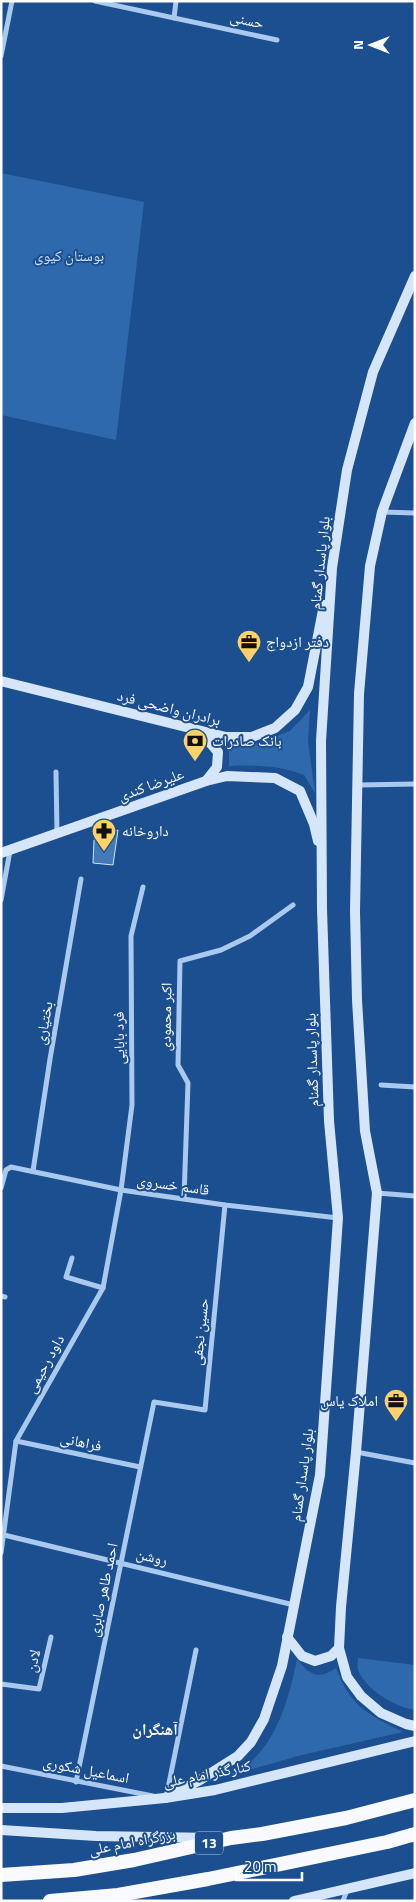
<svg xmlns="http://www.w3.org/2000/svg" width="416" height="1902" viewBox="0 0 416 1902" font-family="'Titillium Web','Noto Naskh Arabic',sans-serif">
	<rect width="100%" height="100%" fill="#1b4f8f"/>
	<g fill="#2e69ad">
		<path d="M 1,173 L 144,202 L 116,440 L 1,415 Z"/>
		<path d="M 310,710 L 308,741 L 315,793 L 304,775 C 279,765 257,765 229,766 L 229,747 L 249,746 L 290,731 Z"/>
		<path d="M 358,1658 L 415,1665 L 415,1710 C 395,1707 366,1690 358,1670 C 357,1667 358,1661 358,1658 Z"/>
		<path d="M 297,1659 C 309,1675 319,1680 336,1668 C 351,1707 367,1714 403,1732 L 302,1755 L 206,1782 C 218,1777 235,1774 246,1766 C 278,1740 289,1698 297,1659 Z"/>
	</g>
	<path fill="#4478b7" stroke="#cfe3fa" d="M 118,830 L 113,865 L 93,863 L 94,840 Z"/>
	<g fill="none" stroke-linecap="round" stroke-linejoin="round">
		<g stroke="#a9c9ee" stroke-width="5">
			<path d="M 95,1 L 277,40"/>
			<path d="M 174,18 L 176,1"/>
			<path d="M 1,56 L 12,1"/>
			<path d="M 382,512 L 415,513"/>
			<path d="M 56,772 L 57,834"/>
			<path d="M 358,785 L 415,784"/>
			<path d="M 1,900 L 10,851"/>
			<path d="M 381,1085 L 415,1087"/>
			<path d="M 33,1171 L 50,1059 L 81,879"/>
			<path d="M 1,1188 L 6,1170 L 11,1167 L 121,1190 L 225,1205 L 338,1218"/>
			<path d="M 377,1193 L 415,1196"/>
			<path d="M 184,1198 L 188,1083 L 178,1065 L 180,961 L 221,950 L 250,936 L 293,905"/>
			<path d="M 72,1258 L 66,1277 L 103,1288"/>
			<path d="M 1,1296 L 5,1297"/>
			<path d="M 16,1441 L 140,1467"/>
			<path d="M 356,1452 L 415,1463"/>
			<path d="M 4,1535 L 294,1605"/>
			<path d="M 1,1553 L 16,1441 L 103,1288 L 121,1190 L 132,1105 L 131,936 L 143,887"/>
			<path d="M 1,1684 L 39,1689 L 51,1637"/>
			<path d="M 1,1766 L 153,1796"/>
			<path d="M 76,1782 L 154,1402 L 205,1410 L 225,1205"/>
			<path d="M 166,1798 L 196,1650"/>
			<path d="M 343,1901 L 347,1890"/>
		</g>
		<g stroke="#d6e6fa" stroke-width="10">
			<path d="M 415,423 L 382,512 L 370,566 L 359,694 L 355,911 L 357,1000 L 365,1131 L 377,1193 L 356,1452 L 341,1607 L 339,1648 L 347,1677 L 361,1696 L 381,1713 L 406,1724 L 415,1726"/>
			<path d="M 1,681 L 226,737 L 252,737 L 275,728 L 295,710 L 308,687 L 324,605"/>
			<path d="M 200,731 L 218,752 L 217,767 L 206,781"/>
			<path d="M 1,853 L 206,781 L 227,776 L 275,778 L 300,791 L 314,824 L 318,841"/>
			<path d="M 287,1637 L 302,1656 L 315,1661 L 331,1656 L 339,1648"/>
			<path d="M 165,1798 L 200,1780 L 238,1756 L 251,1742 L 264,1719 L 282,1666 L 320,1475 L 338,1218 L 329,1121 L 322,909 L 321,741 L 332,568 L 347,470 L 373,372 L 415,276"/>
			<path d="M 1,1808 L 62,1808 L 165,1798 L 215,1790 L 415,1741"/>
			<path d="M 1,1830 L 96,1836 L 215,1838"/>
			<path d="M 294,1901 L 415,1873"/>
		</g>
		<g stroke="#f8faff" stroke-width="14">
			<path d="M 1,1875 L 74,1870 L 134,1860 L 231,1838 L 262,1834 L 346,1818 L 415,1800"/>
			<path d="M 50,1901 L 118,1895 L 208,1879 L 387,1842 L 415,1834"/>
		</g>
	</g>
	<defs>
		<symbol id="office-pin" viewBox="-11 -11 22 30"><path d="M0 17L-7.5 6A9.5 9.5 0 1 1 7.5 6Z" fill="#ffd166" stroke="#1b4f8f"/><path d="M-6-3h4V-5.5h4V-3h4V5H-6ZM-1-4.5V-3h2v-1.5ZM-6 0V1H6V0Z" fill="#111"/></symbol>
		<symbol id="bank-pin" viewBox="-11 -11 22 30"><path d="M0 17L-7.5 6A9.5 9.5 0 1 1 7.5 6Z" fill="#ffd166" stroke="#1b4f8f"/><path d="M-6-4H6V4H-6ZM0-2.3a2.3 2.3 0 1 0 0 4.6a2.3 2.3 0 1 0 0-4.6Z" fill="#111"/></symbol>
		<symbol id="pharmacy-pin" viewBox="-11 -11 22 30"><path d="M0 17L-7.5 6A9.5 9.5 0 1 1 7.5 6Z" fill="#ffd166" stroke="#1b4f8f"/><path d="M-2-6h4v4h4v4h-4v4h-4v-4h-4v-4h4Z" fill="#111"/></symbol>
	</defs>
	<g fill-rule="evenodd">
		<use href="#office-pin" x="235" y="628" width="28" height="38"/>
		<use href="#bank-pin" x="181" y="727" width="28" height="38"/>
		<use href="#pharmacy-pin" x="90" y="817" width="28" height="38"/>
		<use href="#office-pin" x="382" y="1387" width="28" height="38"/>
	</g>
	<g text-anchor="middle" stroke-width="4" stroke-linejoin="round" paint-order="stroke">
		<rect fill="#1b4f8f" stroke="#bbcadd" stroke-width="1" x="195" y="1831.5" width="28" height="23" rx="4"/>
		<g font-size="14" font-weight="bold" fill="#fff">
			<text x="209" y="1848">13</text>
		</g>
		<g font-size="15" fill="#fff" stroke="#1b4f8f">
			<text transform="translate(247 20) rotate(12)" y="5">حسنی</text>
			<text transform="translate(320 563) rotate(-84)" y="5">بلوار پاسدار گمنام</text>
			<text transform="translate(169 708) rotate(14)" y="5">برادران واضحی فرد</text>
			<text transform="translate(151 785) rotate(-20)" y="5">علیرضا کندی</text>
			<text transform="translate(166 1017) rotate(-89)" y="5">اکبر محمودی</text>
			<text transform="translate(44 1023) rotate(-80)" y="5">بختیاری</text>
			<text transform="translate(119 1038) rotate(-91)" y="5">فرد بابایی</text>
			<text transform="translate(312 1060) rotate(-92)" y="5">بلوار پاسدار گمنام</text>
			<text transform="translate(173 1185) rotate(8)" y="5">قاسم خسروی</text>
			<text transform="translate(200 1332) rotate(-84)" y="5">حسین نجفی</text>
			<text transform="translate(45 1364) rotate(-61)" y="5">داود رحیمی</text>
			<text transform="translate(81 1442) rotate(12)" y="5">فراهانی</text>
			<text transform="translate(302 1475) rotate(-82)" y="5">بلوار پاسدار گمنام</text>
			<text transform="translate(152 1557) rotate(14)" y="5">روشن</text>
			<text transform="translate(103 1590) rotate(-78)" y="5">احمد طاهر صابری</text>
			<text transform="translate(33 1661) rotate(-78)" y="5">لادن</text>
			<text transform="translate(86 1770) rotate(11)" y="5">اسماعیل شکوری</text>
			<text transform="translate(207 1774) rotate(-11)" y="5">کنارگذر امام علی</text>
			<text transform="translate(132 1842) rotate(-11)" y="5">بزرگراه امام علی</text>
		</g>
		<g font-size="15" fill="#cfe3fa" stroke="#1b4f8f">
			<text x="69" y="261">بوستان کیوی</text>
		</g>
		<g font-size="15" fill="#fff" stroke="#1b4f8f" text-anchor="start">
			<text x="266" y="647">دفتر ازدواج</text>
			<text x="212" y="746">بانک صادرات</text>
			<text x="122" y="836">داروخانه</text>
			<text x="378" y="1406" text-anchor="end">املاک یاس</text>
		</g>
		<g font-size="16" font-weight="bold" fill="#fff" stroke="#1b4f8f">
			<text x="155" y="1735">آهنگران</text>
		</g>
	</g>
	<rect width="416" height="1902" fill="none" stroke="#ffffff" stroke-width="5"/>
	<g transform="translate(371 45) rotate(270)" stroke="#1b4f8f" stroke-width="4" paint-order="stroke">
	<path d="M0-4L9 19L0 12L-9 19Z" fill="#ffffff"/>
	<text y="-8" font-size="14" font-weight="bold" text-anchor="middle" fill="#ffffff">N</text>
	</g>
	<path d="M236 1872v8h66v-8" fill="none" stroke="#ffffff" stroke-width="2.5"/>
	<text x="244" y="1872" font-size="15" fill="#ffffff" stroke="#1b4f8f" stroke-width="4" paint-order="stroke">20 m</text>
</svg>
